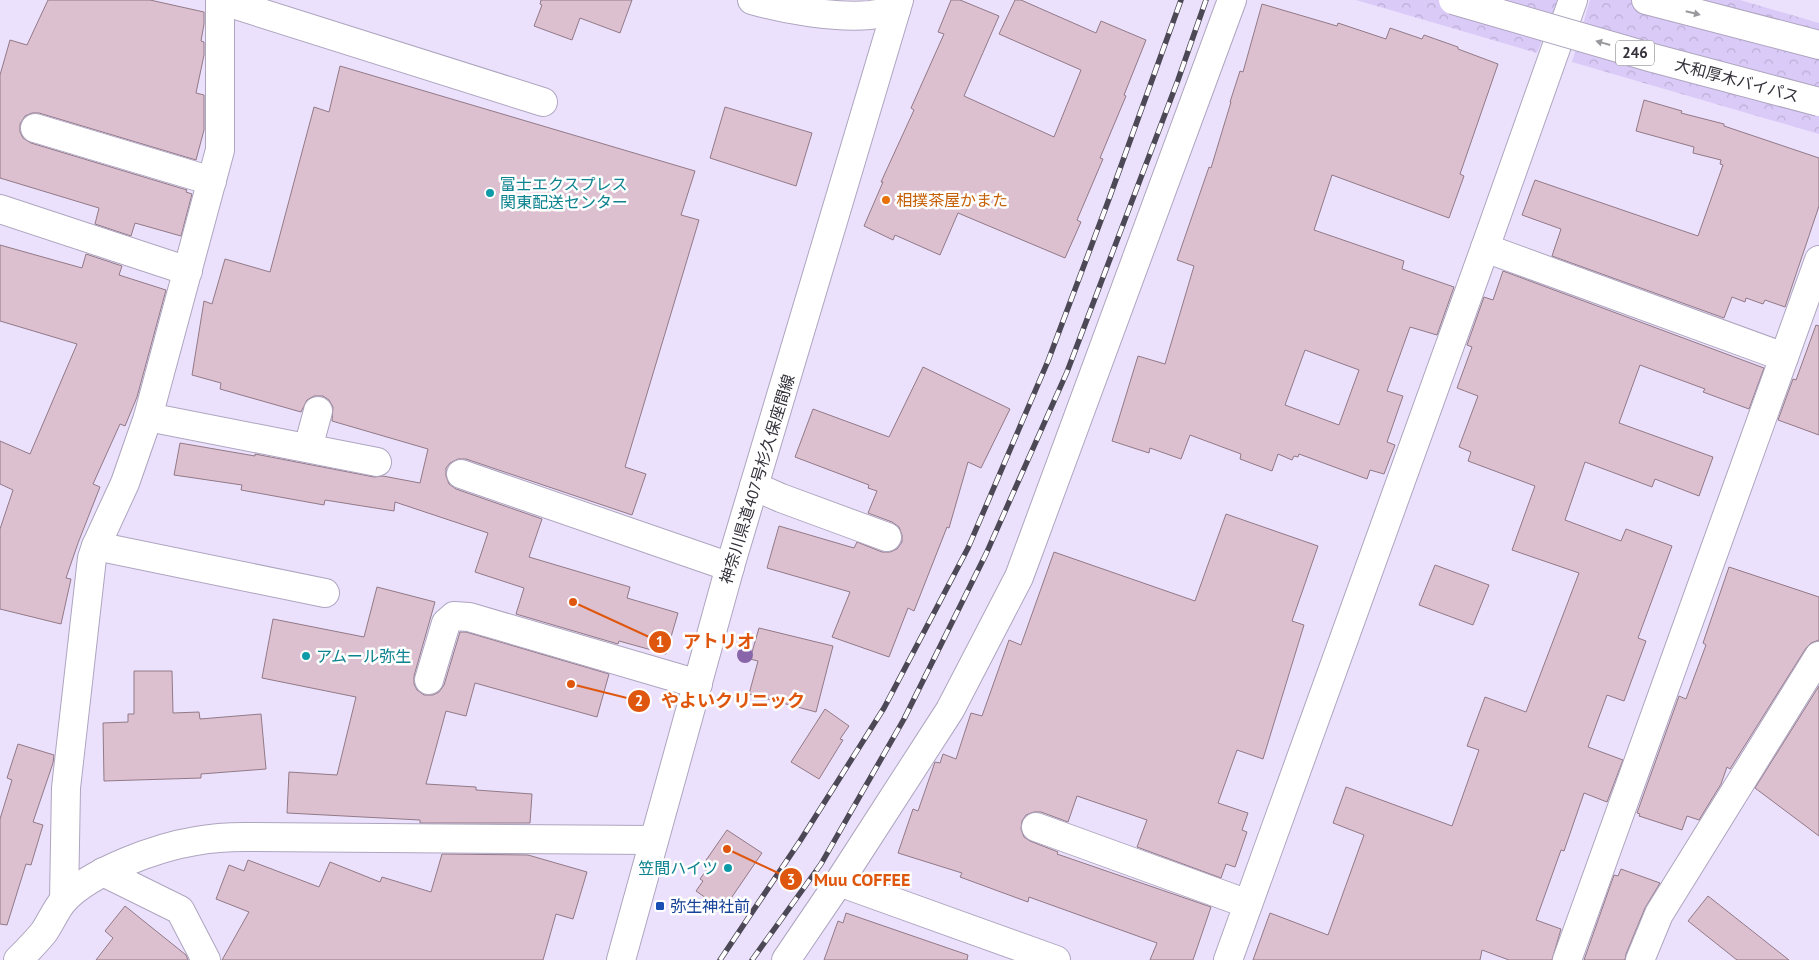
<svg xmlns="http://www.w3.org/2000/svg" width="1819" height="960" viewBox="0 0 1819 960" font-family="'PT Sans','Noto Sans JP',sans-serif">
	<defs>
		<pattern id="park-crowns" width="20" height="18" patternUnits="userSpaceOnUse" patternTransform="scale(1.25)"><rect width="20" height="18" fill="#dacaf7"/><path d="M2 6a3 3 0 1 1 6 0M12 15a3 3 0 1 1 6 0" fill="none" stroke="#bcaed5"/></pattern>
	</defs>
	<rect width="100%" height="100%" fill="#ebe1fd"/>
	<g fill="url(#park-crowns)">
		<path d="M 1356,0 L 1558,0 L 1537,53 Z"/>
		<path d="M 1590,0 L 1740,0 L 1819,23 L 1819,134 L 1572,62 Z"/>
	</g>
	<g fill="#dcc0d0" stroke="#927987" fill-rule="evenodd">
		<path d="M 48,0 L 150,0 L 204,12 L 204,24 L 201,41 L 204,42 L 204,55 L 196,93 L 204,95 L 204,130 L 196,160 L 39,113 L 32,113 L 25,116 L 20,124 L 20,132 L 23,138 L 31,143 L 187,190 L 186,192 L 192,194 L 181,236 L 135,223 L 131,236 L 95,224 L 99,208 L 0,178 L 0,75 L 10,40 L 27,45 Z"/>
		<path d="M 541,0 L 632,0 L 620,33 L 580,18 L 572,40 L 534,26 L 542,5 L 540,4 Z"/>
		<path d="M 951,0 L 960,0 L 999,16 L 964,96 L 1054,137 L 1081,70 L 999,34 L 1015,0 L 1021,0 L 1096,33 L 1101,21 L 1146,40 L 1124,95 L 1126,96 L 1100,158 L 1103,159 L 1077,220 L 1081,222 L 1065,258 L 958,213 L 940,255 L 895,235 L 893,240 L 864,226 L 883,182 L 881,182 L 914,110 L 911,108 L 944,34 L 938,32 Z"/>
		<path d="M 1262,4 L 1337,26 L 1338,23 L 1386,39 L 1390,28 L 1422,39 L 1424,35 L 1458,47 L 1458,49 L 1498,64 L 1460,174 L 1464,176 L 1449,218 L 1332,175 L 1314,230 L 1404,261 L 1402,269 L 1454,287 L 1437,335 L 1410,327 L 1387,391 L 1403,396 L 1387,442 L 1395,445 L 1384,474 L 1370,470 L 1367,479 L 1299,454 L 1298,457 L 1294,456 L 1292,460 L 1278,454 L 1272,471 L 1240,459 L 1241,454 L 1190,435 L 1181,459 L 1150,448 L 1149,453 L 1112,441 L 1138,356 L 1165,364 L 1194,266 L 1177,260 L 1209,167 L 1211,168 L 1231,102 L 1230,102 L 1240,71 L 1243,72 ZM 1305,350 L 1359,370 L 1339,425 L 1285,405 Z"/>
		<path d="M 340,66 L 695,171 L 681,215 L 699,220 L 625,467 L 646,474 L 632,515 L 466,459 L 458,459 L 450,463 L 446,468 L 446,476 L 449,484 L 456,489 L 542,519 L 529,557 L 630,587 L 627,598 L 678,613 L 666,654 L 619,641 L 618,644 L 516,614 L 524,588 L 475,572 L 488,533 L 395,502 L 394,511 L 325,500 L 324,505 L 241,490 L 242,485 L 174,475 L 180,443 L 255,456 L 255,454 L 374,477 L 383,476 L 420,483 L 428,449 L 332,421 L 333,407 L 329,400 L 323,396 L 314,396 L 307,400 L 301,412 L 220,389 L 221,383 L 192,375 L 204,301 L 212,304 L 225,259 L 270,272 L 314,107 L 329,112 Z"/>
		<path d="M 1644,100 L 1682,111 L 1681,113 L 1724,124 L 1724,126 L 1819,158 L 1819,206 L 1785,307 L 1765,300 L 1763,304 L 1746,298 L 1745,302 L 1732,297 L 1724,318 L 1552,256 L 1561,229 L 1522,215 L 1535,180 L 1698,236 L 1723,165 L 1720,164 L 1721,160 L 1693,153 L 1694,147 L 1636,131 Z"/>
		<path d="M 725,107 L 812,133 L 796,186 L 710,158 Z"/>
		<path d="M 0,245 L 82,268 L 86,254 L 122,266 L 119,275 L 166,290 L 137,397 L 125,426 L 120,424 L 93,484 L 100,487 L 78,543 L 66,578 L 71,579 L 61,624 L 0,609 L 0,529 L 13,490 L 0,484 L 0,441 L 30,454 L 77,344 L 0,321 Z"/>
		<path d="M 1503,271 L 1764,368 L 1749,409 L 1703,392 L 1705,389 L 1640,365 L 1619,423 L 1713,457 L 1699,496 L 1655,479 L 1652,487 L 1585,462 L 1565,520 L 1621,541 L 1626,529 L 1672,546 L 1638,638 L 1646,641 L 1624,701 L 1607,695 L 1588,747 L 1623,760 L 1607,802 L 1584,793 L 1564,851 L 1561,850 L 1536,920 L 1561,929 L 1552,960 L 1509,960 L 1482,950 L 1480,960 L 1253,960 L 1270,913 L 1328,935 L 1364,835 L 1333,823 L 1346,787 L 1452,826 L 1479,750 L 1467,746 L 1485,697 L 1526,712 L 1579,573 L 1512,550 L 1535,486 L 1468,461 L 1471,452 L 1459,447 L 1478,396 L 1457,388 L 1472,347 L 1467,345 L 1484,297 L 1493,300 Z"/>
		<path d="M 1816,325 L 1819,326 L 1819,435 L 1778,420 L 1793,379 L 1796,380 Z"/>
		<path d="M 923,367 L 1010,409 L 981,468 L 968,462 L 949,528 L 947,527 L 914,611 L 908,608 L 889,657 L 832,637 L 850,592 L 767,568 L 779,526 L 854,548 L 857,542 L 882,552 L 890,552 L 897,549 L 902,542 L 902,535 L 899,527 L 892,522 L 868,513 L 877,491 L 868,488 L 869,485 L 795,457 L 813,409 L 889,437 Z"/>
		<path d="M 1226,514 L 1318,546 L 1292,621 L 1304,625 L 1263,759 L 1237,750 L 1218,803 L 1248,813 L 1242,830 L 1247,832 L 1235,867 L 1226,864 L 1221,878 L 1137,847 L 1147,820 L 1077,796 L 1068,822 L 1041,812 L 1034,812 L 1026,815 L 1022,821 L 1021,829 L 1024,837 L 1030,841 L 1058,852 L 1057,854 L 1211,907 L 1193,960 L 1150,960 L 1157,943 L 1029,897 L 1028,902 L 960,877 L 962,873 L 898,853 L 913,809 L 918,811 L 935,762 L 940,763 L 943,754 L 956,759 L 971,713 L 982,716 L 1009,640 L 1021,645 L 1054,552 L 1195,601 Z"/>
		<path d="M 1435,565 L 1489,585 L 1473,625 L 1419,605 Z"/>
		<path d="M 1729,567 L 1819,597 L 1819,640 L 1811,643 L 1806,648 L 1730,769 L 1727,767 L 1721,784 L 1699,820 L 1687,816 L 1682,830 L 1639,816 L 1640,814 L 1637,813 L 1679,696 L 1686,699 L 1706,645 L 1703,643 Z"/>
		<path d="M 377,587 L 435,602 L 414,676 L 414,684 L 417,690 L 424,695 L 433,695 L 439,692 L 444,685 L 460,632 L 466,632 L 609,674 L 597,717 L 475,683 L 466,716 L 446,711 L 426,784 L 476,787 L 476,790 L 532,794 L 530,823 L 420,823 L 420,820 L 287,813 L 289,772 L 337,775 L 356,697 L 262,678 L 273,619 L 364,637 Z"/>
		<path d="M 759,628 L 833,646 L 816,712 L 749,694 L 758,661 L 750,659 Z"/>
		<path d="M 134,671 L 172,671 L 173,713 L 199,712 L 200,719 L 261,714 L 266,769 L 201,774 L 201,778 L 104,781 L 103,723 L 128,722 L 128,714 L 134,714 Z"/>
		<path d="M 1819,686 L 1819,836 L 1755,788 Z"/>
		<path d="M 825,709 L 849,726 L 840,739 L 843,740 L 819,779 L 791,762 Z"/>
		<path d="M 18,744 L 54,755 L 53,763 L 33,822 L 43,825 L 31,865 L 26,864 L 7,925 L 0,924 L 0,819 L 12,780 L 7,778 Z"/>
		<path d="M 727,830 L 762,853 L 723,910 L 696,891 L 703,881 L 700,879 L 707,869 L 702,866 Z"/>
		<path d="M 442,854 L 528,855 L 587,872 L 573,919 L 556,914 L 543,960 L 222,960 L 249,912 L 216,899 L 229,865 L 244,871 L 248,860 L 319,887 L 330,862 L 380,882 L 382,877 L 431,892 Z"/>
		<path d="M 1621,869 L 1660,883 L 1645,908 L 1626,954 L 1625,960 L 1584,960 L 1614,875 L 1618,876 Z"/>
		<path d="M 1708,896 L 1789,960 L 1737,960 L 1688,921 Z"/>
		<path d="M 125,906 L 186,955 L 188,960 L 96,960 L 113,938 L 105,931 Z"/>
		<path d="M 846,913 L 968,955 L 967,960 L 824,960 L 838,921 L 843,923 Z"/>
	</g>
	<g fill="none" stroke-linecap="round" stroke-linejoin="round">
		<defs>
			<g id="minor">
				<path d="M 220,0 L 543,102"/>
				<path d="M 752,0 C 786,10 835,18 870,15 C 879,14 888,12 896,10"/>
				<path d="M 35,128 L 212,181"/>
				<path d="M 0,209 L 188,271"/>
				<path d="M 1485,248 L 1784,357"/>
				<path d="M 148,417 L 377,462"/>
				<path d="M 308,448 L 318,411"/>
				<path d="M 461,474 L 730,567"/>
				<path d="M 754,486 L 781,498 L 887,537"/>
				<path d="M 96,546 L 325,593"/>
				<path d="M 429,680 L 446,623 L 454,616 L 469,617 L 698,684"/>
				<path d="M 1036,827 L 1248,904"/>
				<path d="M 103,872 L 180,910 L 206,960"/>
				<path d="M 839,882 L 1056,960"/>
				<path d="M 64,900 L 66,788 L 92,558 L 96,546 L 125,483 L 148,417 L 220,150 L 220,0"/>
				<path d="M 18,960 C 27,951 36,942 44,932 C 51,922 56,909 64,900 C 91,871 158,847 196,841 C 212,838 228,837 245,837 L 654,840"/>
				<path d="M 786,960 L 839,882 L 950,710 L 1019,577 L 1232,0"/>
				<path d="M 1228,960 L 1485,248 L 1573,0"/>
				<path d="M 1567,960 L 1819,260"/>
				<path d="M 1640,960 L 1659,914 L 1819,656"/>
			</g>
			<path id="major" d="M 621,960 L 731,563 L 899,0"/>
			<path id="highway" d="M 1646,0 L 1819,45"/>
		</defs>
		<use href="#minor" stroke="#aea5bf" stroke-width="30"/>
		<use href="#major" stroke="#aea5bf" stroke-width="30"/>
		<use href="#highway" stroke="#aea5bf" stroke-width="30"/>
		<use href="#minor" stroke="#fff" stroke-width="28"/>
		<use href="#major" stroke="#fff" stroke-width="28"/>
		<use href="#highway" stroke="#fff" stroke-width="28"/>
		<defs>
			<g id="rail">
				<path d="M 720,960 L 800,841 L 884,708 L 968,548 L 1048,361 L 1109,199 L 1181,0"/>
				<path d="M 752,960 L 821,864 L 904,719 L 986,554 L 1067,372 L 1178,80 L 1206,0"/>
			</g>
		</defs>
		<use href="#rail" stroke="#4c4855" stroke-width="5.5"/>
		<use href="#rail" stroke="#fff" stroke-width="4" stroke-dasharray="11" stroke-linecap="butt"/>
		<defs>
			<path id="highway-bridge" d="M 1453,0 L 1653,58 L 1819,102"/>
		</defs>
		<use href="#highway-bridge" stroke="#aea5bf" stroke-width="30" stroke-linecap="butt"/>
		<use href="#highway-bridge" stroke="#fff" stroke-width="28"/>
	</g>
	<circle fill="#8965a9" cx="745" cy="655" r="8"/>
	<defs><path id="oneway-solid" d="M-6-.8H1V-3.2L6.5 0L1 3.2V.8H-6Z" transform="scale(1.25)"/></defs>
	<g fill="#9a989d">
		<use href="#oneway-solid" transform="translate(1693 13) rotate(14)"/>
		<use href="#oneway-solid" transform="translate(1603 43) rotate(-164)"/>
	</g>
	<g fill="#0f9aa8" stroke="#fff" stroke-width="2">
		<circle cx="490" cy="193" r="5"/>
		<circle cx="306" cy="656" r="5"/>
		<circle cx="728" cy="868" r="5"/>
	</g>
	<circle fill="#e8710a" stroke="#fff" stroke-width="2" cx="886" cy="200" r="5"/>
	<rect fill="#1a4fb4" stroke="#fff" stroke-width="2" x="655" y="901" width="10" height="10" rx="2.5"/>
	<g text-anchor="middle" stroke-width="5" stroke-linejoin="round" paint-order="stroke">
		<rect fill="#fff" stroke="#716f76" stroke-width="1" x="1616" y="40.5" width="38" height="25" rx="4"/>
		<g font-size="15" font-weight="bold" fill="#34313b">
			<text x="1635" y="58">246</text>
		</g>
		<g font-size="16" fill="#34313b" stroke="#fff">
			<text transform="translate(1737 80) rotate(15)" y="6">大和厚木バイパス</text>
			<text transform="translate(757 479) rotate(-73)" y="6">神奈川県道407号杉久保座間線</text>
		</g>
		<g font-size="16" fill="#0d838f" stroke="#fff" text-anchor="start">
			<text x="500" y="190">富士エクスプレス<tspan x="500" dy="18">関東配送センター</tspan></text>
			<text x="316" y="662">アムール弥生</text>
			<text x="718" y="874" text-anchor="end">笠間ハイツ</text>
		</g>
		<g font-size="16" fill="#c56008" stroke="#fff" text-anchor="start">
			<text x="896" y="206">相撲茶屋かまた</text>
		</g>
		<g font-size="16" fill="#164399" stroke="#fff" text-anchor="start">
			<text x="670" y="912">弥生神社前</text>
		</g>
	</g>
	<path fill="none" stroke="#df570e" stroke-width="2" d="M573 602L660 642M571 684L639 701M727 849L791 879"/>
	<g fill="#df570e" stroke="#fff" stroke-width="2">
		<circle cx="573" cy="602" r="5"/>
		<circle cx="571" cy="684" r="5"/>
		<circle cx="727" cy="849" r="5"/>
		<circle cx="660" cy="642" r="12"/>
		<circle cx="639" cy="701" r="12"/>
		<circle cx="791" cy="879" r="12"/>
	</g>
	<g font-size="15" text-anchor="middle" font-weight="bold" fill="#fff">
		<text x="660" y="647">1</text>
		<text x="639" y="706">2</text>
		<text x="791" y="885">3</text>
	</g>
	<g font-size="18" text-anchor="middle" font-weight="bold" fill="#df570e" stroke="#fff" stroke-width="5" stroke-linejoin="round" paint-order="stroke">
		<text x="719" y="648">アトリオ</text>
		<text x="733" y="707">やよいクリニック</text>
		<text x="862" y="886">Muu COFFEE</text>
	</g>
</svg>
